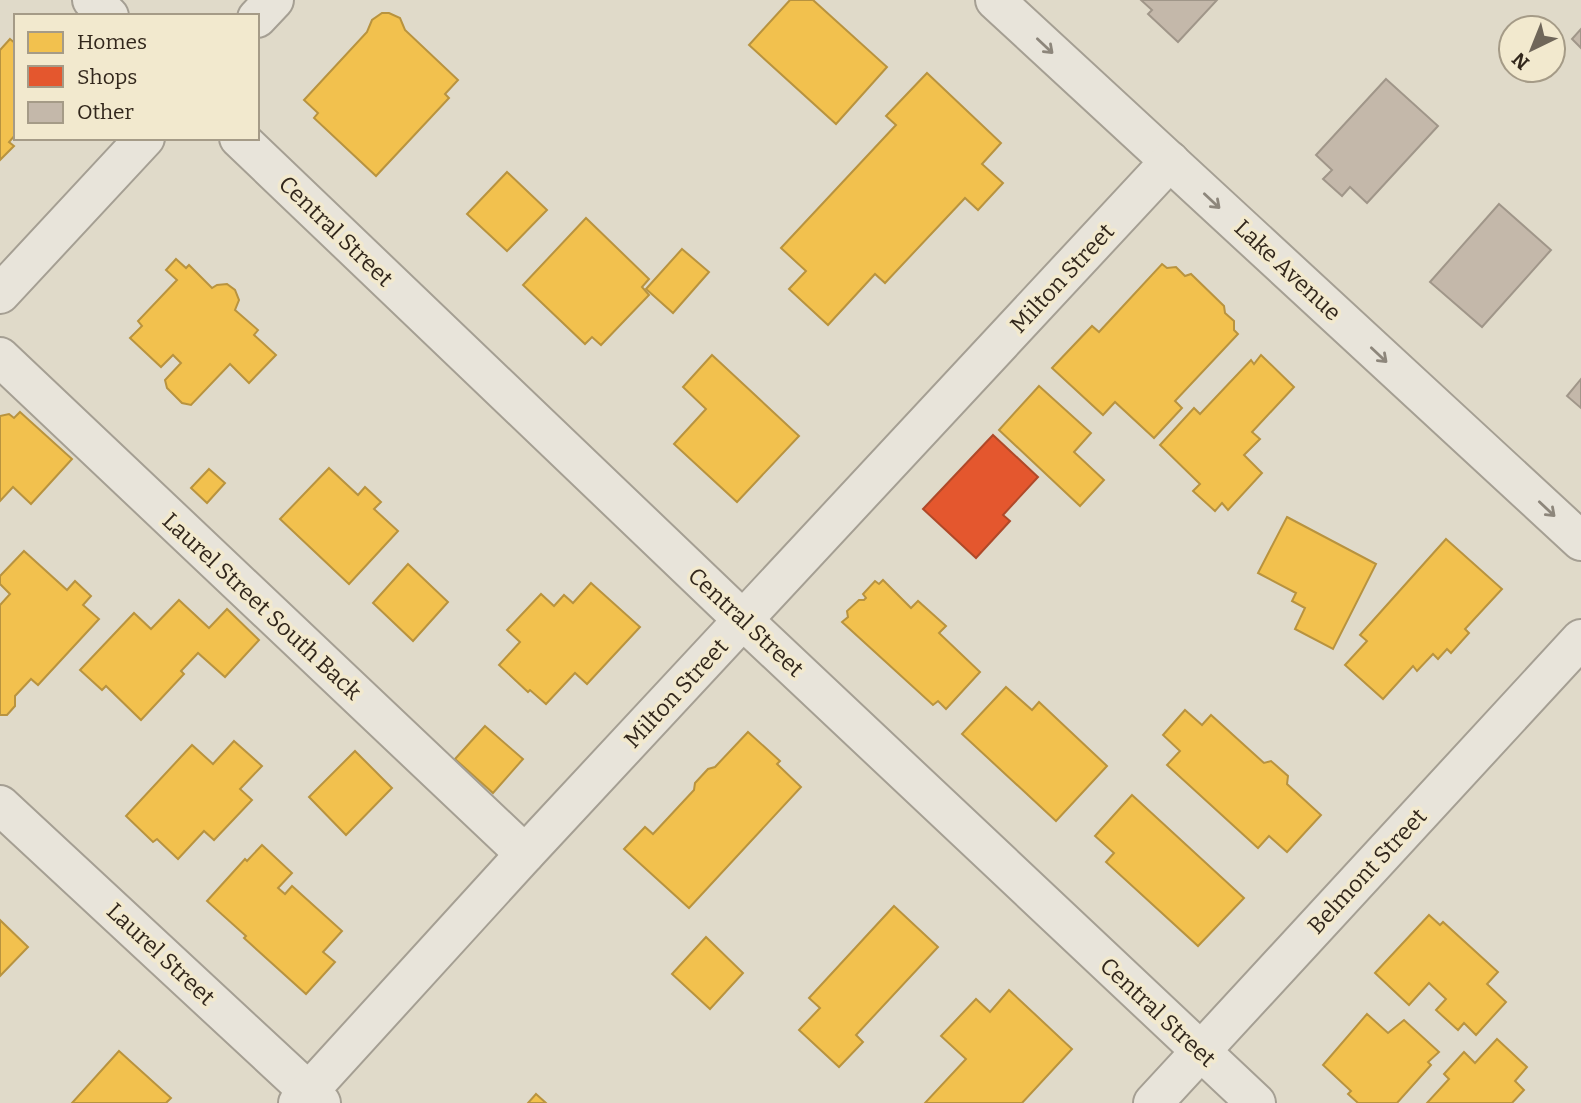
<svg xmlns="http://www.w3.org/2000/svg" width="1581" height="1103" viewBox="0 0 1581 1103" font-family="Bitter,serif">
	<rect width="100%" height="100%" fill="#e0dac9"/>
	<g fill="#f2c14e" stroke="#b8933f" stroke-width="2">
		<path d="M 790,0 L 813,0 L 887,67 L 836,124 L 749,45 Z"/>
		<path d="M 382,13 L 389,13 L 400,18 L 405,30 L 458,80 L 445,94 L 449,98 L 376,176 L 314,118 L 318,113 L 304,100 L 367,32 L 372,20 Z"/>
		<path d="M 10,39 L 16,44 L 16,134 L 9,142 L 14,146 L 0,160 L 0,50 Z"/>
		<path d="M 927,73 L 1001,143 L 982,164 L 1003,183 L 978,210 L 965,198 L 885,283 L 875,274 L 828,325 L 789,289 L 806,271 L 781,248 L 896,125 L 886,116 Z"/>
		<path d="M 507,172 L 547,210 L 507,251 L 467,214 Z"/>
		<path d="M 586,218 L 649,279 L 642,287 L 649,295 L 601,345 L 592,337 L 585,344 L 523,285 Z"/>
		<path d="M 682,249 L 709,272 L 673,313 L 646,289 Z"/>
		<path d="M 176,259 L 186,268 L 189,265 L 212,288 L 217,285 L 227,284 L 235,290 L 239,300 L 235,310 L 258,330 L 254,335 L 276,355 L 249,383 L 230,364 L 191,405 L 182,403 L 167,388 L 165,380 L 181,363 L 173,355 L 161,367 L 130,338 L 142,326 L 138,321 L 177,280 L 166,270 Z"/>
		<path d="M 1162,264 L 1167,268 L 1176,267 L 1185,276 L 1191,274 L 1224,306 L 1225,313 L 1234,321 L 1234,330 L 1238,334 L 1175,401 L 1182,408 L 1154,438 L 1115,402 L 1103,415 L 1052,368 L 1092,326 L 1099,332 Z"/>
		<path d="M 712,355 L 799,436 L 737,502 L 674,444 L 706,409 L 683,387 Z"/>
		<path d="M 1261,355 L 1294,387 L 1252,432 L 1260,439 L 1244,455 L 1262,473 L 1228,510 L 1222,503 L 1215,511 L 1193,491 L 1200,484 L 1160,445 L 1194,408 L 1200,414 L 1251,360 L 1254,364 Z"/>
		<path d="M 1039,386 L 1091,433 L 1074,452 L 1104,480 L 1080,506 L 999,430 Z"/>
		<path d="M 20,412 L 72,459 L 31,504 L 13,487 L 0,501 L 0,416 L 9,414 L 14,418 Z"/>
		<path d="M 329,468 L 358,495 L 365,487 L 381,502 L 374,509 L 398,531 L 349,584 L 280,519 Z"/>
		<path d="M 209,469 L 225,483 L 207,503 L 191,488 Z"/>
		<path d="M 1287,517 L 1376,564 L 1333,649 L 1295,629 L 1305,608 L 1292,601 L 1296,593 L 1258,573 Z"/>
		<path d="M 1446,539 L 1502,589 L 1465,629 L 1469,633 L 1451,653 L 1447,649 L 1438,659 L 1433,654 L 1417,671 L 1413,666 L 1383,699 L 1345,665 L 1367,641 L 1360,635 Z"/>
		<path d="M 24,551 L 67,590 L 75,581 L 91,596 L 83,605 L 99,619 L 38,685 L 31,679 L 15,696 L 15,706 L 7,715 L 0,715 L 0,605 L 10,594 L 0,584 L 0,576 Z"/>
		<path d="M 408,564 L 448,602 L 413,641 L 373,603 Z"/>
		<path d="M 883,580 L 911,608 L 918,601 L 946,626 L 939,633 L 980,672 L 946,709 L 938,701 L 933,705 L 842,622 L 848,617 L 847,611 L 859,600 L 864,600 L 866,598 L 863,594 L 875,581 L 879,584 Z"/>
		<path d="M 591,583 L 640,627 L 587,684 L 575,673 L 546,704 L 530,690 L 528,692 L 499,665 L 520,642 L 507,630 L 541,594 L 554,606 L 564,595 L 573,603 Z"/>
		<path d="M 179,600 L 209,628 L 227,609 L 259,640 L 225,677 L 198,653 L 181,671 L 184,674 L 141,720 L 106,686 L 102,690 L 80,670 L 134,613 L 151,629 Z"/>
		<path d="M 1006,687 L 1032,710 L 1039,702 L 1107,766 L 1056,821 L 962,734 Z"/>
		<path d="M 1185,710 L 1202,725 L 1211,715 L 1264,763 L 1271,761 L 1288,776 L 1287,784 L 1321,815 L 1287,852 L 1269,836 L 1258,848 L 1167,765 L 1180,751 L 1163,735 Z"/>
		<path d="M 485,726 L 523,759 L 493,793 L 455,759 Z"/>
		<path d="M 748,732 L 780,761 L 777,764 L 801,787 L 689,908 L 624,849 L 645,827 L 653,834 L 694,790 L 695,783 L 708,769 L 715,767 Z"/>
		<path d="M 234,741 L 262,766 L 240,789 L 252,800 L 214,840 L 204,831 L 178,859 L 157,839 L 153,842 L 126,816 L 192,745 L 213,764 Z"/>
		<path d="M 355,751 L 392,788 L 346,835 L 309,797 Z"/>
		<path d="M 1132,795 L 1244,898 L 1198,946 L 1106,862 L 1114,853 L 1095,836 Z"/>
		<path d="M 262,845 L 292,873 L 278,888 L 285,894 L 292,886 L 342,931 L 323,952 L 335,962 L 306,994 L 244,938 L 246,936 L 207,901 L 245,859 L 247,861 Z"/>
		<path d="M 894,906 L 938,947 L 856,1035 L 863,1042 L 839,1067 L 799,1030 L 820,1008 L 809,998 Z"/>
		<path d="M 1429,915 L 1440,925 L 1443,922 L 1498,972 L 1487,984 L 1506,1002 L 1476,1035 L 1464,1023 L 1458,1030 L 1436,1010 L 1446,999 L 1429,983 L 1409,1005 L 1375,973 Z"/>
		<path d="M 0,920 L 28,947 L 0,976 Z"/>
		<path d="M 706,937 L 743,973 L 710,1009 L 672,974 Z"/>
		<path d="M 1009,990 L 1072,1049 L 1022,1103 L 925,1103 L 966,1059 L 941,1036 L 976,999 L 990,1012 Z"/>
		<path d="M 1367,1014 L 1388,1033 L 1404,1020 L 1439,1052 L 1428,1062 L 1431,1065 L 1397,1103 L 1358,1103 L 1348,1094 L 1351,1091 L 1323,1065 Z"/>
		<path d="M 1497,1039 L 1527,1067 L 1515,1081 L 1524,1090 L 1512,1103 L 1427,1103 L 1449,1079 L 1444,1074 L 1464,1052 L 1475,1063 Z"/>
		<path d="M 119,1051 L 171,1098 L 166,1103 L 72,1103 Z"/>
		<path d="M 536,1094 L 546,1103 L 528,1103 Z"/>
	</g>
	<path fill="#e4572e" stroke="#af4929" stroke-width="2" d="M 993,435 L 1038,477 L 1003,515 L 1010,521 L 976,558 L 923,509 Z"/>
	<g fill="#c4b8aa" stroke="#a09689" stroke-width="2">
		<path d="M 1141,0 L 1217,0 L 1178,42 L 1148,14 L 1152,10 Z"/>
		<path d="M 1581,29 L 1581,48 L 1572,39 Z"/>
		<path d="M 1386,79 L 1438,126 L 1367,203 L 1350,187 L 1342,196 L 1323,179 L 1332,170 L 1316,155 Z"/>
		<path d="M 1499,204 L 1551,250 L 1482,327 L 1430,282 Z"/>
		<path d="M 1581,379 L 1581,408 L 1567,396 Z"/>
	</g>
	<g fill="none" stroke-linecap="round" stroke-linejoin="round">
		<defs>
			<g id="minor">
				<path d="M 92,0 L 109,16"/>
				<path d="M 995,0 L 1581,541"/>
				<path d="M 257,18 L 274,0"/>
				<path d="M 239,138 L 744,621 L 1256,1103"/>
				<path d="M 0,294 L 145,138"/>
				<path d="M 0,357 L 525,854"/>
				<path d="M 0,805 L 321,1103"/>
				<path d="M 298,1103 L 525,854 L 1170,161"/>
				<path d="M 1153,1103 L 1581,639"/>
			</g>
		</defs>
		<use href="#minor" stroke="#a59f93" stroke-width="42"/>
		<use href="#minor" stroke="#e8e4da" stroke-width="38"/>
	</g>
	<defs><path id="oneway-shaft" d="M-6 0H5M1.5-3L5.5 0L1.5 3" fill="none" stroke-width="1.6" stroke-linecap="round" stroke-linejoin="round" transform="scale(1.75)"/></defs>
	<g stroke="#8d867b">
		<use href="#oneway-shaft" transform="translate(1045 46) rotate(43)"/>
		<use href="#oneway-shaft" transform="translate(1212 201) rotate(43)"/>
		<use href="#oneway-shaft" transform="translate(1379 355) rotate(43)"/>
		<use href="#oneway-shaft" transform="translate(1547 509) rotate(43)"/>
	</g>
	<g text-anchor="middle" stroke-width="7" stroke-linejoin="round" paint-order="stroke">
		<g font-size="23" fill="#32271c" stroke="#f2e9ce">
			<text transform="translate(336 231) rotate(44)" y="8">Central Street</text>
			<text transform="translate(1288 270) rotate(43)" y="8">Lake Avenue</text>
			<text transform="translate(1062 278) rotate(-47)" y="8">Milton Street</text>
			<text transform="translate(262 606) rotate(43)" y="8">Laurel Street South Back</text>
			<text transform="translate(746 622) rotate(43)" y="8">Central Street</text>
			<text transform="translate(676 693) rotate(-47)" y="8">Milton Street</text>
			<text transform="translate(1367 871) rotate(-47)" y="8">Belmont Street</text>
			<text transform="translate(161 954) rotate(43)" y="8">Laurel Street</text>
			<text transform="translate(1158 1012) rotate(43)" y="8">Central Street</text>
		</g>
	</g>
	<rect x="14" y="14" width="245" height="126" fill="#f2e9ce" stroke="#a59b87" stroke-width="2"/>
	<rect x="28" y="32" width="35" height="21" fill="#f2c14e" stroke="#a59b87" stroke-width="2"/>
	<text x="77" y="49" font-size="21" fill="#32271c">Homes</text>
	<rect x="28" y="66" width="35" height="21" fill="#e4572e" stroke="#a59b87" stroke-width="2"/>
	<text x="77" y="84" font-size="21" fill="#32271c">Shops</text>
	<rect x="28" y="102" width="35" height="21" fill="#c4b8aa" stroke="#a59b87" stroke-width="2"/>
	<text x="77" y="119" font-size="21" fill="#32271c">Other</text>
	<g transform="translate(1532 49) rotate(223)"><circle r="33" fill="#f2e9ce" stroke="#a59b87" stroke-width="2"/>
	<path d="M0-5L12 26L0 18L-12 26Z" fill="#6f6659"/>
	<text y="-10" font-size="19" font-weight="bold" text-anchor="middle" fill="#32271c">N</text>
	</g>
</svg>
